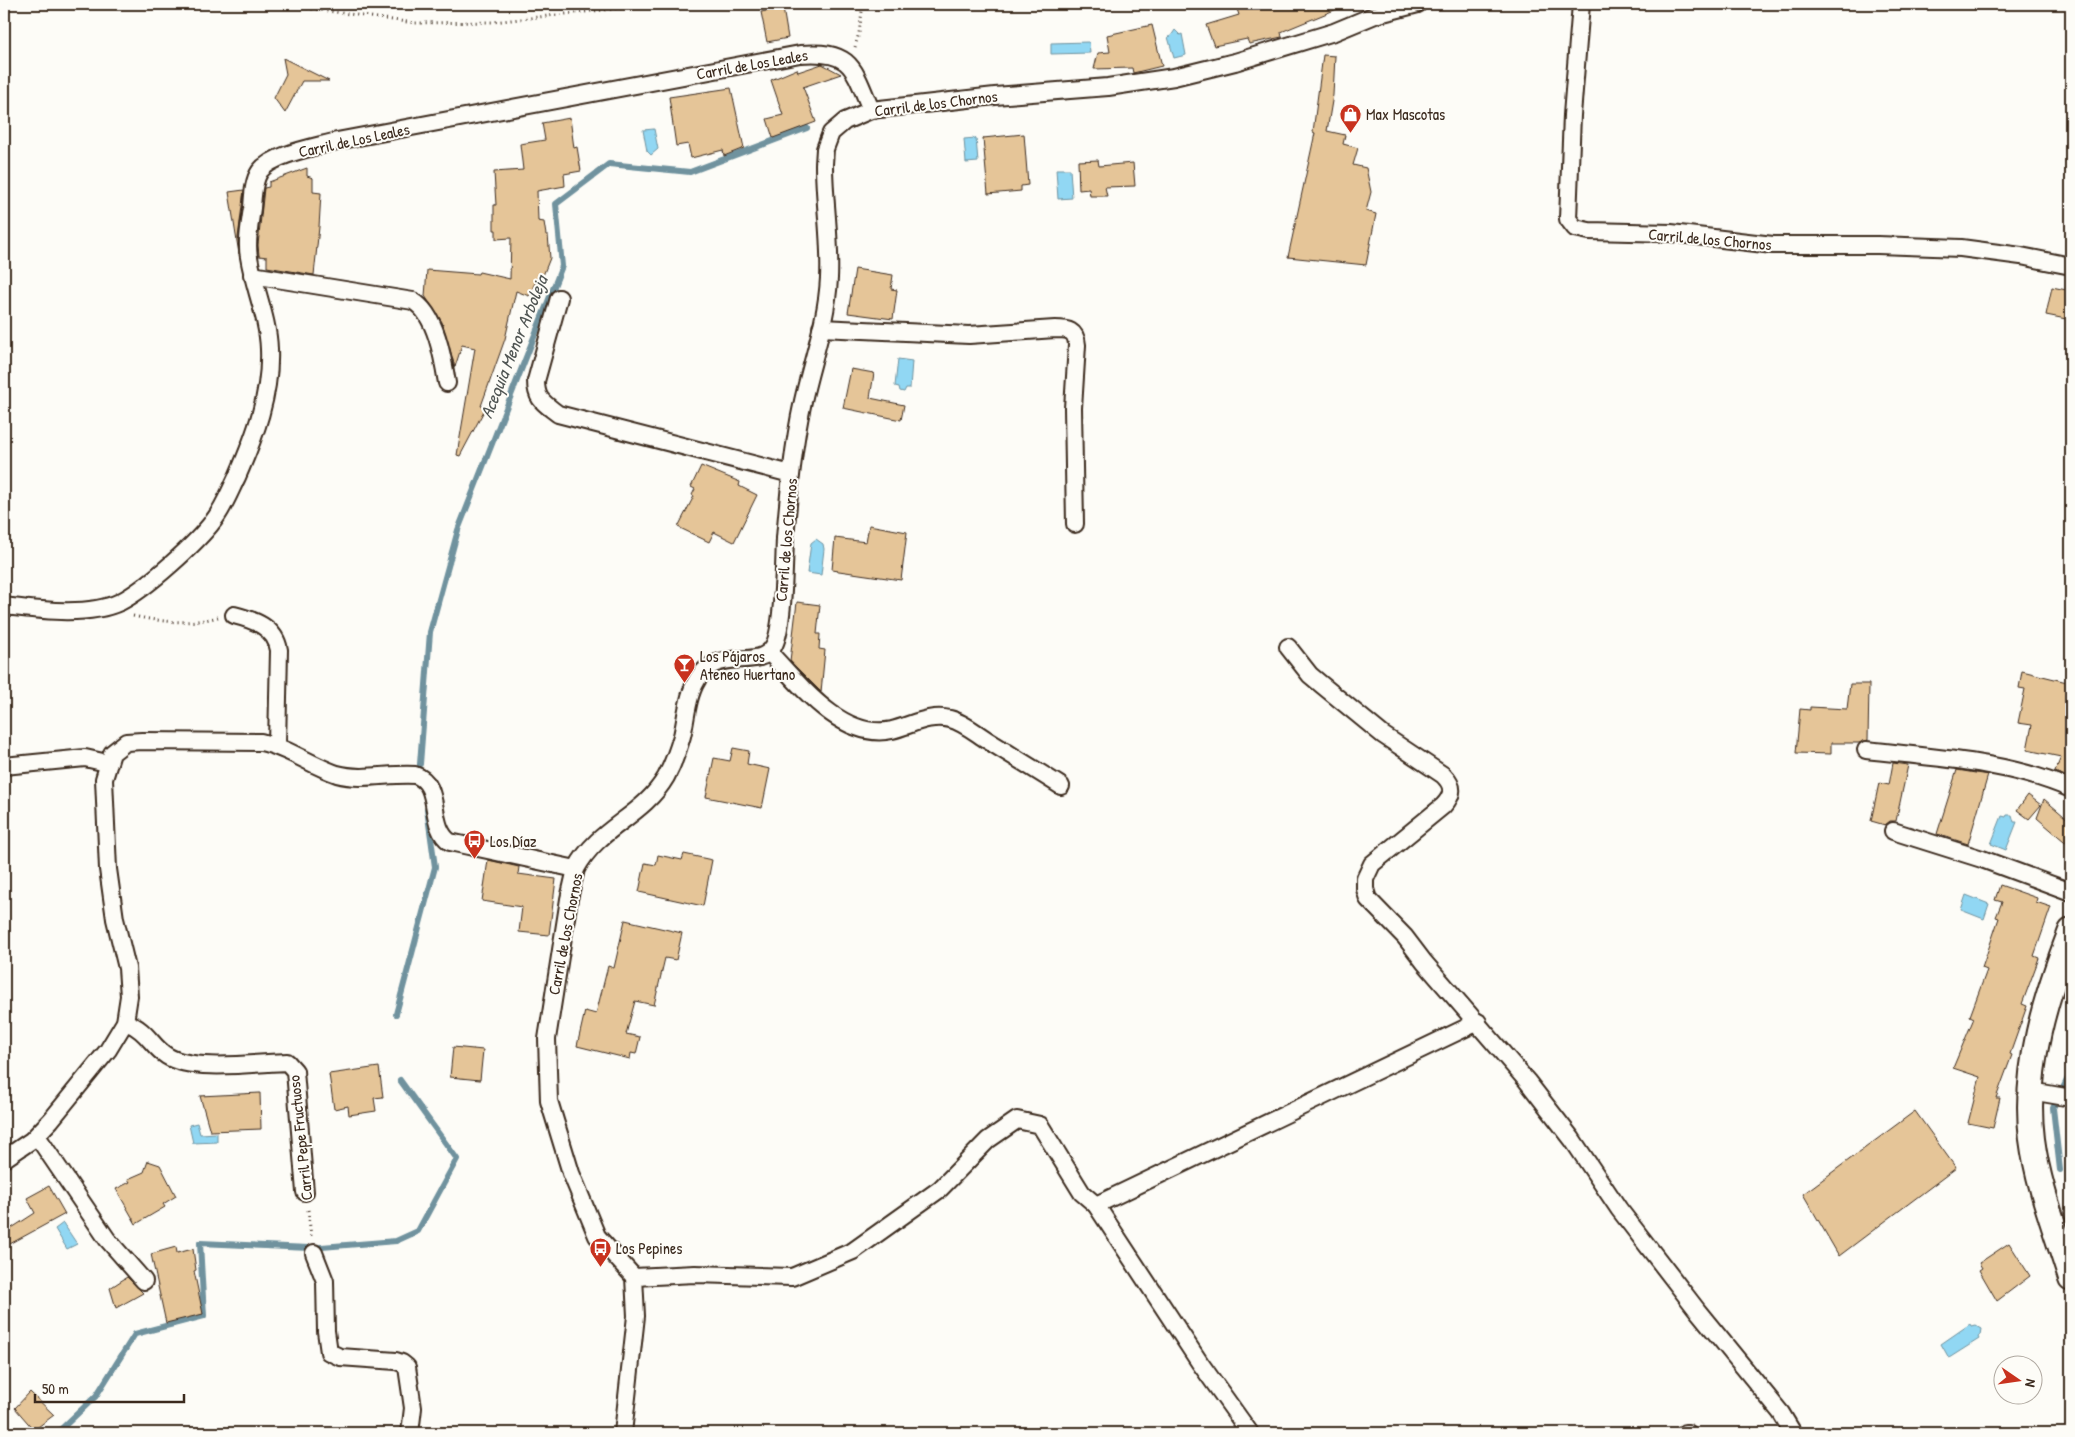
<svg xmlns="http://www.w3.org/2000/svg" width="2075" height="1437" viewBox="0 0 2075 1437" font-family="'Patrick Hand',sans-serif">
	<rect width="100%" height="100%" fill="#fdfcf7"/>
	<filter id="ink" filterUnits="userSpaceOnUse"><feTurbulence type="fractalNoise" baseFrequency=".02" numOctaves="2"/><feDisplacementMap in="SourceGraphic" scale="10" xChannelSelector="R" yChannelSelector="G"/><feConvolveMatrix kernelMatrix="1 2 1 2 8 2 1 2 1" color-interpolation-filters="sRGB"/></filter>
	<g filter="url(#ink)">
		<g fill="#91d7f3" stroke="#6f929e">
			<path d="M 1175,30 L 1180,35 L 1182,34 L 1186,55 L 1174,58 L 1168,37 L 1171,36 Z"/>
			<path d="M 1089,42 L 1090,53 L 1051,54 L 1051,43 Z"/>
			<path d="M 654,129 L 658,149 L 651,155 L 647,151 L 643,130 Z"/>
			<path d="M 976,138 L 978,162 L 966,163 L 964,139 Z"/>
			<path d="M 1056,169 L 1070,169 L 1072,198 L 1058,199 Z"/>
			<path d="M 898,359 L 912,361 L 910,388 L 906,388 L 904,392 L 900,391 L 899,387 L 895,386 Z"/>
			<path d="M 816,539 L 823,544 L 824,549 L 821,575 L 807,573 L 811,543 Z"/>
			<path d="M 2007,815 L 2012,815 L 2014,822 L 2017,822 L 2006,850 L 1991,844 L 2002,816 L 2006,817 Z"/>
			<path d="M 1966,895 L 1989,904 L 1984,919 L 1961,910 Z"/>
			<path d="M 197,1123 L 200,1134 L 217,1133 L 217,1142 L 193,1143 L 189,1125 Z"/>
			<path d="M 63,1223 L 77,1244 L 67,1249 L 55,1229 Z"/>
			<path d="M 1970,1324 L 1971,1326 L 1975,1325 L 1982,1329 L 1981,1335 L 1978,1337 L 1979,1339 L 1949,1358 L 1941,1344 Z"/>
		</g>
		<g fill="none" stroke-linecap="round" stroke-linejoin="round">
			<g stroke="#6f929e" stroke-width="6">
				<path d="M 420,764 L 430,632 L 458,530 L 562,266 L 556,204 L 609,164 L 690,172 L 807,128"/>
				<path d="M 396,1014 L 435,867 L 427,809"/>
				<path d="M 2060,1170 L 2053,1108 L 2071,1072"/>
				<path d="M 57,1433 L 96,1396 L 135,1334 L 204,1316 L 200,1243 L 309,1248 L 396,1241 L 418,1231 L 457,1159 L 400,1080"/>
			</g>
		</g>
		<g fill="#e5c598" stroke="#3b2a1e">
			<path d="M 1247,4 L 1349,4 L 1281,32 L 1282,37 L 1249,44 L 1247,39 L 1214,46 L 1206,25 L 1239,15 L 1236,6 Z"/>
			<path d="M 783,8 L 788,38 L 767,42 L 761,12 Z"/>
			<path d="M 1152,25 L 1162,66 L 1133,73 L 1132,68 L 1094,69 L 1098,53 L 1110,52 L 1107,35 Z"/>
			<path d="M 1323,55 L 1335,56 L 1333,95 L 1327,131 L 1345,135 L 1343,144 L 1358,148 L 1353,165 L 1366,168 L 1371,192 L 1366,211 L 1376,214 L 1366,265 L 1288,257 L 1315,133 L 1313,132 Z"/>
			<path d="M 283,58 L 329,81 L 302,81 L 285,113 L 274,98 L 286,74 Z"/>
			<path d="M 822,64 L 841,74 L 803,87 L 816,122 L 773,138 L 767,119 L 783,115 L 771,80 L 797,69 L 798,72 Z"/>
			<path d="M 731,88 L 744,148 L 724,156 L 723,150 L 691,158 L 688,144 L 676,146 L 669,97 Z"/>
			<path d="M 570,118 L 574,148 L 577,147 L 581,171 L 564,174 L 565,186 L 537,191 L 538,221 L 544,222 L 546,235 L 548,235 L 550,258 L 540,283 L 535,283 L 529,296 L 516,291 L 505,339 L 481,406 L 486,407 L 460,456 L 457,455 L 475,348 L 462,345 L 455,367 L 442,322 L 425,296 L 427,270 L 478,274 L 479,272 L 510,279 L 511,238 L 496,239 L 496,230 L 494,230 L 494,205 L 496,205 L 494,172 L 523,170 L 520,144 L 545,140 L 542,123 Z"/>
			<path d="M 1024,134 L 1028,185 L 1021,186 L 1021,191 L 988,194 L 983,138 Z"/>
			<path d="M 1098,160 L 1099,166 L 1133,163 L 1135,186 L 1105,187 L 1107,196 L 1090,196 L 1089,189 L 1079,190 L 1078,161 Z"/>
			<path d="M 307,168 L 307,176 L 313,178 L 313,192 L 321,193 L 319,227 L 314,275 L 267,267 L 267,257 L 259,256 L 258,245 L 264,188 L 269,187 L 269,182 Z"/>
			<path d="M 244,190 L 238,238 L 239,254 L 229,192 Z"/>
			<path d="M 855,269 L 893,275 L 891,289 L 897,290 L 893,319 L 848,313 Z"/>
			<path d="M 2052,287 L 2071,291 L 2071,320 L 2046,315 Z"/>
			<path d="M 851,369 L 874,373 L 870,398 L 904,405 L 901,420 L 843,408 Z"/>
			<path d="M 701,466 L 740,482 L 739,486 L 757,495 L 734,542 L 714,532 L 709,542 L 678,527 L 694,496 L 692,495 L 695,489 L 691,487 Z"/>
			<path d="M 869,525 L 907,532 L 901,580 L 832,570 L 835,538 L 866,542 Z"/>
			<path d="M 797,602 L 820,605 L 817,634 L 820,634 L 819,649 L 825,650 L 821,692 L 790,661 Z"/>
			<path d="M 2022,671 L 2071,683 L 2071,778 L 2055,772 L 2061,757 L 2027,750 L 2032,725 L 2018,723 L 2025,689 L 2019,688 Z"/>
			<path d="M 1850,684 L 1869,684 L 1868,740 L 1859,743 L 1831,743 L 1831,754 L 1796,753 L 1800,709 L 1810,710 L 1810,707 L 1847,709 Z"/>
			<path d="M 733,748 L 749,751 L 747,764 L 770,769 L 762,808 L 706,797 L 714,758 L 730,761 Z"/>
			<path d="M 1893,763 L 1908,765 L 1896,821 L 1890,821 L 1885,825 L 1871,821 L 1879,783 L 1889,785 Z"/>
			<path d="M 1957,770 L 1988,775 L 1968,844 L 1937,834 Z"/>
			<path d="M 2028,795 L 2041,805 L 2029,819 L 2017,810 Z"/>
			<path d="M 2044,799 L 2071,822 L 2071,847 L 2037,818 Z"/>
			<path d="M 684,854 L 712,860 L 703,906 L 639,892 L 645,863 L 656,865 L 658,855 L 682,860 Z"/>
			<path d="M 488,860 L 519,867 L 518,874 L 556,879 L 549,935 L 519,932 L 522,907 L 482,901 Z"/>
			<path d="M 2000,885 L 2037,898 L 2036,902 L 2051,907 L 2034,956 L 2039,958 L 2022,1004 L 2027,1006 L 2010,1054 L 2012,1055 L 1996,1098 L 2000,1098 L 1993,1128 L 1968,1123 L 1980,1077 L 1953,1068 L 1974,1018 L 1970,1016 L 1987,970 L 1982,968 L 1999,918 L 1996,917 L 2002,902 L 1995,900 Z"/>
			<path d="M 625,920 L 682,933 L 676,960 L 665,958 L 654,1005 L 635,1001 L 626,1034 L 640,1037 L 636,1054 L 631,1053 L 630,1059 L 577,1046 L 585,1011 L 596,1014 L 608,966 L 614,968 Z"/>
			<path d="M 453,1047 L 483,1050 L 480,1080 L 450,1077 Z"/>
			<path d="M 379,1067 L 383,1097 L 374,1098 L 376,1111 L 349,1115 L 348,1106 L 334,1109 L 329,1074 Z"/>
			<path d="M 260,1093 L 261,1129 L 210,1131 L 200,1096 Z"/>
			<path d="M 1915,1111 L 1956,1168 L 1839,1256 L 1803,1194 Z"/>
			<path d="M 148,1161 L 160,1165 L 176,1196 L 163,1204 L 165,1207 L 136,1224 L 116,1189 L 130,1182 L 128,1179 L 144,1172 Z"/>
			<path d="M 49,1186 L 65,1214 L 8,1245 L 4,1238 L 4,1233 L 35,1213 L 27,1198 Z"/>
			<path d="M 2009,1243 L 2030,1276 L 1997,1301 L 1979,1270 L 1982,1268 L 1979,1263 Z"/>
			<path d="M 176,1247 L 177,1253 L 193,1249 L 196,1270 L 194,1271 L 203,1314 L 166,1323 L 151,1254 Z"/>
			<path d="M 127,1277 L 143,1293 L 116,1308 L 110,1288 Z"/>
			<path d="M 30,1392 L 54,1415 L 34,1430 L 15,1408 Z"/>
		</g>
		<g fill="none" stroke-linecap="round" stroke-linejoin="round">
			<defs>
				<g id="street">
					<path d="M 1581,4 L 1572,115 L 1568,219 L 1575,228 L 1589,231 L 1671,233 L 1773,245 L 1878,245 L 1961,248 L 2021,256 L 2071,266"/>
					<path d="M 252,275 L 413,301 C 436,314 443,358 447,383"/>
					<path d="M 559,298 L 536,381 C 536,400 544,403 558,414 L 791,474"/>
					<path d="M 821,328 L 969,335 L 1055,329 C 1068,329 1076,330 1077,345 L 1073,408 L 1075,524"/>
					<path d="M 4,606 C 38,610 88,617 120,602 C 146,589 197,543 214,520 C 224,507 230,491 237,477 C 255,436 271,394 269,349 C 268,318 254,288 249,257 C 246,242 250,223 252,208 C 253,196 253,181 260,171 C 273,154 316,147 337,141 L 800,54 C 851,50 853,66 871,110"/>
					<path d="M 234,615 C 254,620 275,627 279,650 L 277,745"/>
					<path d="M 1288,647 L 1310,675 L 1322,685 L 1383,735 L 1443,775 C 1454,786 1454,794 1443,806 L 1372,864 L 1365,879 L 1365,889 L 1368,899 L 1405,937 L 1424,962 L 1527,1081 L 1572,1139 L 1619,1209 L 1697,1310 L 1781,1413 L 1793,1433"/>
					<path d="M 769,652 C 799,684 842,741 892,730 C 912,725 929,714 950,719 C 963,722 976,733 987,740 C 1011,755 1036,770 1061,786"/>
					<path d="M 1866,750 C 1936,758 2006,761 2071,789"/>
					<path d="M 4,766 L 85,758 L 107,763"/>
					<path d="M 1893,831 L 1982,859 L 2071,892"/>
					<path d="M 125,1022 C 148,1030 150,1045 167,1056 C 192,1072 256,1063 287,1062 L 295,1071 L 305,1192"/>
					<path d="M 2031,1091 L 2071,1098"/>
					<path d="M 37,1136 L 107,1239 L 144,1281"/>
					<path d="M 4,1159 L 32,1140 L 51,1120 L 108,1050 L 125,1022 L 129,996 L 127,968 L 115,919 L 108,869 L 104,779 L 112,753 L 126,742 L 142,741 L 261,742 C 289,748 310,765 337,774 C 362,781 390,773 415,775 C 443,784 427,826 450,842 L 576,869"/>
					<path d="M 1096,1205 L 1200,1363 L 1250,1433"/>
					<path d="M 314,1253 L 325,1281 L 326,1331 L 329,1352 L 340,1357 L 396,1361 L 402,1363 L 407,1367 L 413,1408 L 410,1433"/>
					<path d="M 634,1277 L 695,1274 L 792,1277 L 853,1251 L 940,1189 L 988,1140 L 1017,1120 L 1040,1125 L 1082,1193 L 1096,1205 L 1478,1022"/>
					<path d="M 623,1433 L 636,1316 L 634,1277 L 597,1236 L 571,1173 L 549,1101 L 547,1039 L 569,899 L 576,869 C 599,826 642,818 666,777 C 673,764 678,750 682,736 C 687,715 687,692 701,674 C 723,648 759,670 773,647 C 784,630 784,561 785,538 C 789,492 793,446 803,401 C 812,360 827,320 829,278 C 831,240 824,202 824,164 L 825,149 L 831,133 L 845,121 L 871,110 L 995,96 L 1108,87 L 1174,77 L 1235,62 L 1334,32 L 1375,15 L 1418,4"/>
					<path d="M 1685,1433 L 1688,1433"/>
				</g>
				<path id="secondary" d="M 2071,931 C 2046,996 2023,1068 2032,1139 C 2038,1187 2057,1233 2071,1279"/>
			</defs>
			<use href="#street" stroke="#3b2a1e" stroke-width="20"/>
			<use href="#secondary" stroke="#3b2a1e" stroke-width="28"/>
			<g stroke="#3b2a1e" stroke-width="3" stroke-dasharray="1 4" stroke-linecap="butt">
				<path d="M 277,4 L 414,23 L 493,22 L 657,4"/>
				<path d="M 855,47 L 859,33 L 863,4"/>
				<path d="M 133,616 C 163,622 188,625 218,617"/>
				<path d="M 308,1210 L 311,1236"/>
			</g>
			<use href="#street" stroke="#fdfcf7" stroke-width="16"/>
			<use href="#secondary" stroke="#fdfcf7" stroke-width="24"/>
		</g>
	</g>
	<defs>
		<symbol id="shop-pin" viewBox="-11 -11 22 30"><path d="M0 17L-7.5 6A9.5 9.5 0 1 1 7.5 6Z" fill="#c8321e" stroke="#fdfcf7"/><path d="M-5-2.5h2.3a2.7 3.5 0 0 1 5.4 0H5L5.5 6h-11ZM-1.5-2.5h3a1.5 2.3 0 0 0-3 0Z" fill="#fff"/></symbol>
		<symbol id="bar-pin" viewBox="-11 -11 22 30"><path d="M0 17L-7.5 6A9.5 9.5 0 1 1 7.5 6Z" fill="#c8321e" stroke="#fdfcf7"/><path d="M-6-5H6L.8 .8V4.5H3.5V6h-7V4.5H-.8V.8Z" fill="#fff"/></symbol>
		<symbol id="bus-pin" viewBox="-11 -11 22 30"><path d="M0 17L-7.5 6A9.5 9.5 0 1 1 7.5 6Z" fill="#c8321e" stroke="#fdfcf7"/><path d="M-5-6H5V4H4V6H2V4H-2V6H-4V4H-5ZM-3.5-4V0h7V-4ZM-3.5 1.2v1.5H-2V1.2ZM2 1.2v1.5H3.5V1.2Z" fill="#fff"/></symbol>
	</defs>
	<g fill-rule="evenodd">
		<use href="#shop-pin" x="1338" y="102" width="25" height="34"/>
		<use href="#bar-pin" x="672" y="652" width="25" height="34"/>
		<use href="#bus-pin" x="462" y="828" width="25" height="34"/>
		<use href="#bus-pin" x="588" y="1236" width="25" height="34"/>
	</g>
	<g text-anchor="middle" stroke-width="4" stroke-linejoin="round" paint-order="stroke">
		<g font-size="16" fill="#3b2a1e" stroke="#fdfcf7">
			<text transform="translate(752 64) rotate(-10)" y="6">Carril de Los Leales</text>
			<text transform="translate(936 103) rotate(-7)" y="6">Carril de los Chornos</text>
			<text transform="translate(354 140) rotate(-12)" y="6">Carril de Los Leales</text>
			<text transform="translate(1710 239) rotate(5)" y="6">Carril de los Chornos</text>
			<text transform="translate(786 540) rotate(-85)" y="6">Carril de los Chornos</text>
			<text transform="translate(565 934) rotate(-79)" y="6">Carril de los Chornos</text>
			<text transform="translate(300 1138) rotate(-96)" y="6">Carril Pepe Fructuoso</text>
		</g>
		<g font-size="16" fill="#3b2a1e" stroke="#fdfcf7" text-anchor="start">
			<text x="1366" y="120">Max Mascotas</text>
			<text x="700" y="662">Los Pájaros<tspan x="700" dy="18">Ateneo Huertano</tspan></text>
			<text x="490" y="847">Los Díaz</text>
			<text x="616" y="1254">Los Pepines</text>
		</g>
		<g font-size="18" font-style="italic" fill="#505553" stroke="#fdfcf7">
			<text transform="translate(514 347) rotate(-68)" y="6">Acequia Menor Arboleja</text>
		</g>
	</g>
	<rect width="2075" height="1437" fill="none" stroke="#fdfcf7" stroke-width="20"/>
	<rect x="10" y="10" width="2055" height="1417" fill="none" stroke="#3b2a1e" stroke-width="2" filter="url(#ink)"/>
	<g transform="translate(2018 1380) rotate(103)"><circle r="24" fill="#fdfcf7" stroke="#afa8a0"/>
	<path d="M0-4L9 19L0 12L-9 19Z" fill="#c8321e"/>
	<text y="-8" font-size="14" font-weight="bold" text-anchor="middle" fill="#3b2a1e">N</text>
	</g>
	<path d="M35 1394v8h149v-8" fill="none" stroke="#3b2a1e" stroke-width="2.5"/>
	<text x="42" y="1394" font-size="15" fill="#3b2a1e" stroke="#fdfcf7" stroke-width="4" paint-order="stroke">50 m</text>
</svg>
